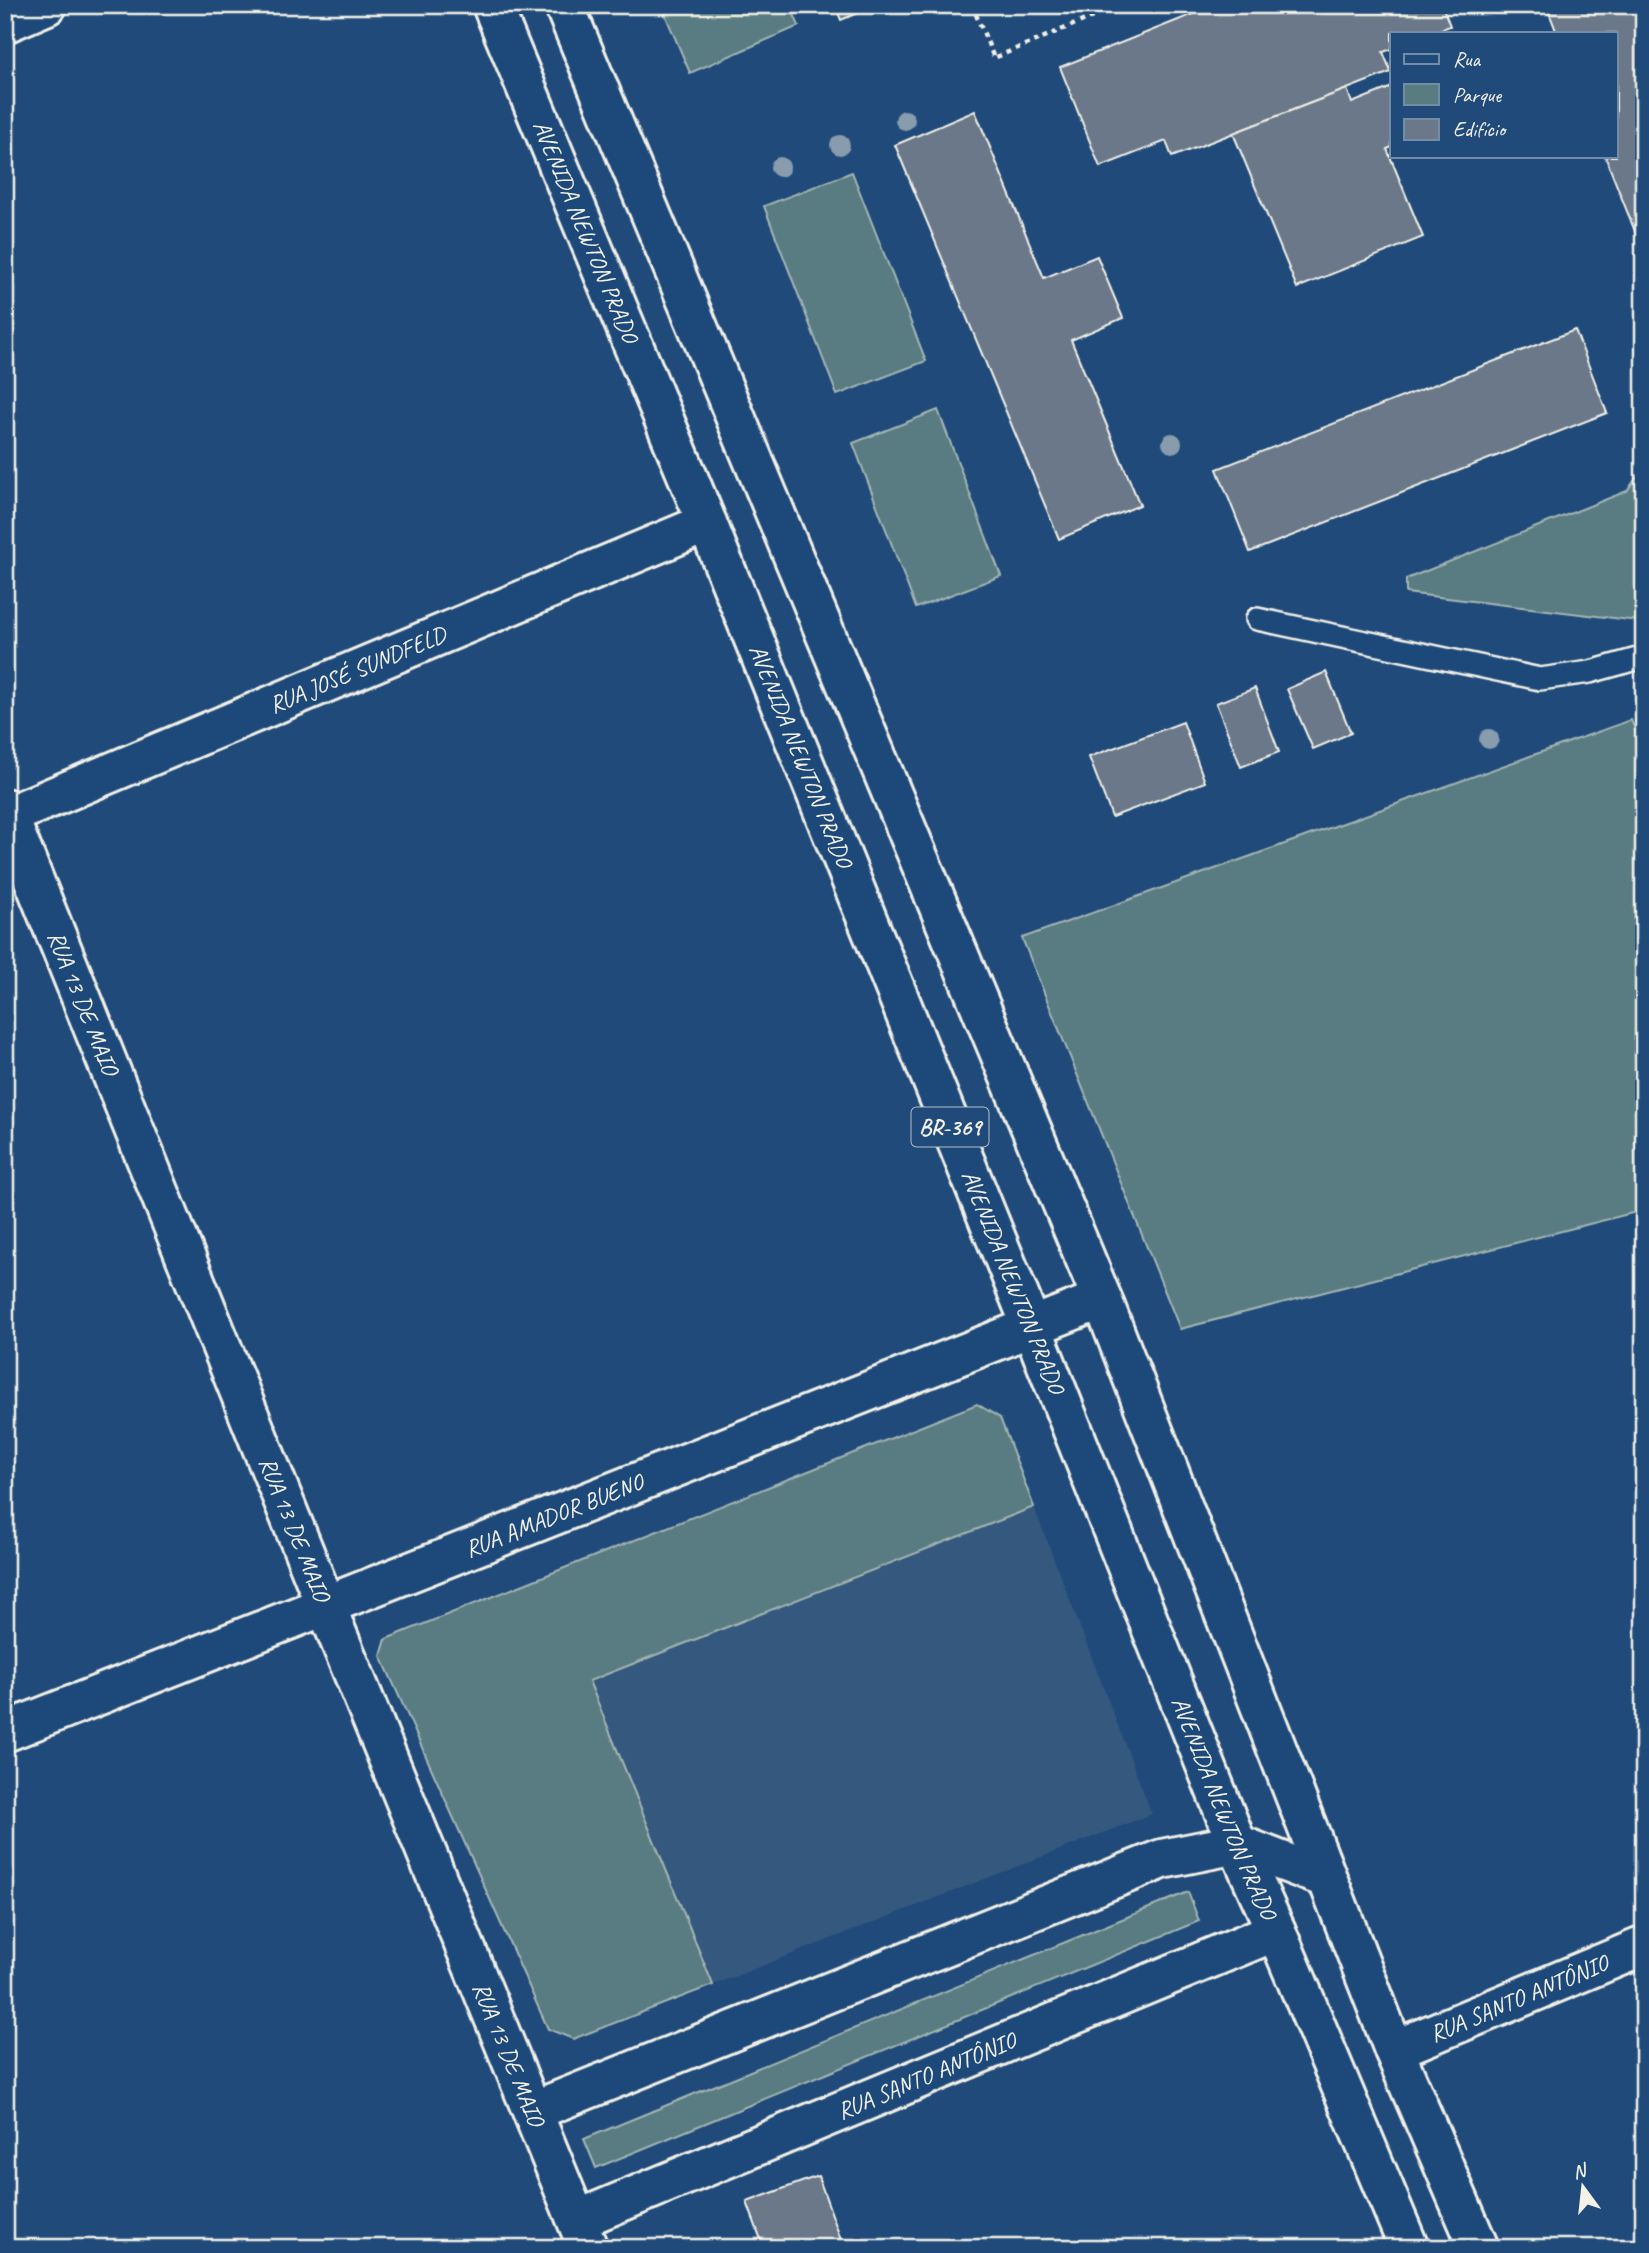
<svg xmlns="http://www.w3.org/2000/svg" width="1649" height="2253" viewBox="0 0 1649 2253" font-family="Caveat,sans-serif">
	<rect width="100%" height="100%" fill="#1f4a7a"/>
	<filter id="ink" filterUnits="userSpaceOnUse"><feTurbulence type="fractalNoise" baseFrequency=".0143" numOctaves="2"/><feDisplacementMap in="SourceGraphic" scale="14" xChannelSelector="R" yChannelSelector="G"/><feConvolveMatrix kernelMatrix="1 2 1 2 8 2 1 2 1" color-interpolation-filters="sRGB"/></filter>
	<g filter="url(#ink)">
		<path fill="#36587e" d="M 1034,1507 L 1152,1814 L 713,1985 L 589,1681 Z"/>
		<g fill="#597c81" stroke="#a6b6b4" stroke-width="2">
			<path d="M 661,5 L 790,5 L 799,26 L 690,73 Z"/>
			<path d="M 852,172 L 926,361 L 837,395 L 764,206 Z"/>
			<path d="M 938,410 L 1001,576 L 916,608 L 853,443 Z"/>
			<path d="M 1644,467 L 1644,620 L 1638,621 L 1406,593 L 1406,579 L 1627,491 Z"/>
			<path d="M 1631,720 L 1644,750 L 1644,1210 L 1180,1329 L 1022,938 Z"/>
			<path d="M 977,1404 L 1000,1418 L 1034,1507 L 589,1681 L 713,1985 L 573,2039 L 548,2029 L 381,1656 L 386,1639 Z"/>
			<path d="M 1188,1892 L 1199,1921 L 596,2168 L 584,2139 Z"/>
		</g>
		<g fill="#6a7889" stroke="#f4f1e8" stroke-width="2">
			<path d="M 835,5 L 877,5 L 841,20 Z"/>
			<path d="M 1216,5 L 1442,5 L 1450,26 L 1431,33 L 1392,33 L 1392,49 L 1383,52 L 1391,72 L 1172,157 L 1166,141 L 1100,167 L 1060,67 Z"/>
			<path d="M 1546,5 L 1644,5 L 1644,254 L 1605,156 L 1616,156 L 1616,33 L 1557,33 Z"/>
			<path d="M 1392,87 L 1392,147 L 1387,149 L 1423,237 L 1297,288 L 1233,133 L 1347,89 L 1352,103 Z"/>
			<path d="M 975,111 L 1044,278 L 1097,256 L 1123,318 L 1071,340 L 1140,505 L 1059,539 L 895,145 Z"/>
			<path d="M 1575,330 L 1607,413 L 1250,552 L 1217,469 Z"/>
			<path d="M 1326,672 L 1351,733 L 1313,749 L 1287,689 Z"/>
			<path d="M 1255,688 L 1279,752 L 1241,767 L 1216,703 Z"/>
			<path d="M 1183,722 L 1205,782 L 1112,817 L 1089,757 Z"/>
			<path d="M 818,2176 L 844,2248 L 764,2248 L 747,2202 Z"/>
		</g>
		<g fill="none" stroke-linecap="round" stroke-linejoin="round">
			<defs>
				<path id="lane" d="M 1257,619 L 1540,679 L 1590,672 L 1644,657"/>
				<g id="street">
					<path d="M 5,23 L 47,5"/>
					<path id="s1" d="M 5,808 L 325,1604 L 588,2248"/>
					<path id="s2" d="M 5,817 L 707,523"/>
					<path id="s3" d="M 5,1732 L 1102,1299"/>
					<path id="s4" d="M 1394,2050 L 1644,1946"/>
					<path d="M 533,2111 L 1162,1859 L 1237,1844"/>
					<path id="s5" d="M 577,2220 L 1276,1931"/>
				</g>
				<g id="primary">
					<path id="s6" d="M 492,5 L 707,523 L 1031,1325 L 1237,1844 L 1276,1931 L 1409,2248"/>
					<path d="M 564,5 L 1102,1299 L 1394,2050 L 1479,2248"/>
					<path d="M 1237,1844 L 1326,1878"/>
				</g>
			</defs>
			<use href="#lane" stroke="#f4f1e8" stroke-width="26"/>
			<use href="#street" stroke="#f4f1e8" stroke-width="44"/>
			<use href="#primary" stroke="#f4f1e8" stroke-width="44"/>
			<path stroke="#f4f1e8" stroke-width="4.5" stroke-dasharray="5 5" stroke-linecap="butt" d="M 972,5 L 994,58 L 1121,5"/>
			<use href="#lane" stroke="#1f4a7a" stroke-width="21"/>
			<use href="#street" stroke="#1f4a7a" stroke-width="38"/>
			<use href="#primary" stroke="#1f4a7a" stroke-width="38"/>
		</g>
		<g fill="#889cae">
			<circle cx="905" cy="120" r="10"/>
			<circle cx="840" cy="145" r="10"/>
			<circle cx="780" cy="167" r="10"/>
			<circle cx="1172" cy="443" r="10"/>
			<circle cx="1489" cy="739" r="10"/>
		</g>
	</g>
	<g text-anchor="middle" stroke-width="5" stroke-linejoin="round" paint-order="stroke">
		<rect fill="#1f4a7a" stroke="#b4bfc7" stroke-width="2" x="911.5" y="1107.5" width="77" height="39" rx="5"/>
		<g font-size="23" font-weight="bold" fill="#f4f1e8">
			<text x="950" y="1135">BR-369</text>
		</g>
		<g font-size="24" fill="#f4f1e8" stroke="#1f4a7a">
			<text dy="8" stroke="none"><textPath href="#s6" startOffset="245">AVENIDA NEWTON PRADO</textPath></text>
			<text dy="8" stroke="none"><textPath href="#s2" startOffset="382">RUA JOSÉ SUNDFELD</textPath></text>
			<text dy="8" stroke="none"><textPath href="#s6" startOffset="812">AVENIDA NEWTON PRADO</textPath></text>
			<text dy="8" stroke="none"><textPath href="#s1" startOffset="210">RUA 13 DE MAIO</textPath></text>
			<text dy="8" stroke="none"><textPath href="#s6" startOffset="1379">AVENIDA NEWTON PRADO</textPath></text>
			<text dy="8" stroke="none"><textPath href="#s3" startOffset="590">RUA AMADOR BUENO</textPath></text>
			<text dy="8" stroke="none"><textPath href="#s1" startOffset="777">RUA 13 DE MAIO</textPath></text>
			<text dy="8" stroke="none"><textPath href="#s6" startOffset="1946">AVENIDA NEWTON PRADO</textPath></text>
			<text dy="8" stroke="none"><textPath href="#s4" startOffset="135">RUA SANTO ANTÔNIO</textPath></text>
			<text dy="8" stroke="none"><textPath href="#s1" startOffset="1344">RUA 13 DE MAIO</textPath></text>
			<text dy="8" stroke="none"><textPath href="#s5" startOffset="378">RUA SANTO ANTÔNIO</textPath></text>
		</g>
	</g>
	<rect width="1649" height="2253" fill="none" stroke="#1f4a7a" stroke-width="28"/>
	<rect x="14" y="14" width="1621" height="2225" fill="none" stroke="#f4f1e8" stroke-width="2.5" filter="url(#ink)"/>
	<rect x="1390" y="32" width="228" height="126" fill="#1f4a7a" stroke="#748da6" stroke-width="2"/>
	<rect x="1404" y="54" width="35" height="10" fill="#1f4a7a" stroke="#748da6" stroke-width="2"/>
	<text x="1453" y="66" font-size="21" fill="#f4f1e8">Rua</text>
	<rect x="1404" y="84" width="35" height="21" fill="#597c81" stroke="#748da6" stroke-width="2"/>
	<text x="1453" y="102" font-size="21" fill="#f4f1e8">Parque</text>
	<rect x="1404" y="119" width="35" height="21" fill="#6a7889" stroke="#748da6" stroke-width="2"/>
	<text x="1453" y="136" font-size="21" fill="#f4f1e8">Edifício</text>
	<g transform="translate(1583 2187) rotate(345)" stroke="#1f4a7a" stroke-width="5" paint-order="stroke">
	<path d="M0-5L12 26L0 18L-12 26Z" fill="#f4f1e8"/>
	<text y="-10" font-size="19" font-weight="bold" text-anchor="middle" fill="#f4f1e8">N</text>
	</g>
</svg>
